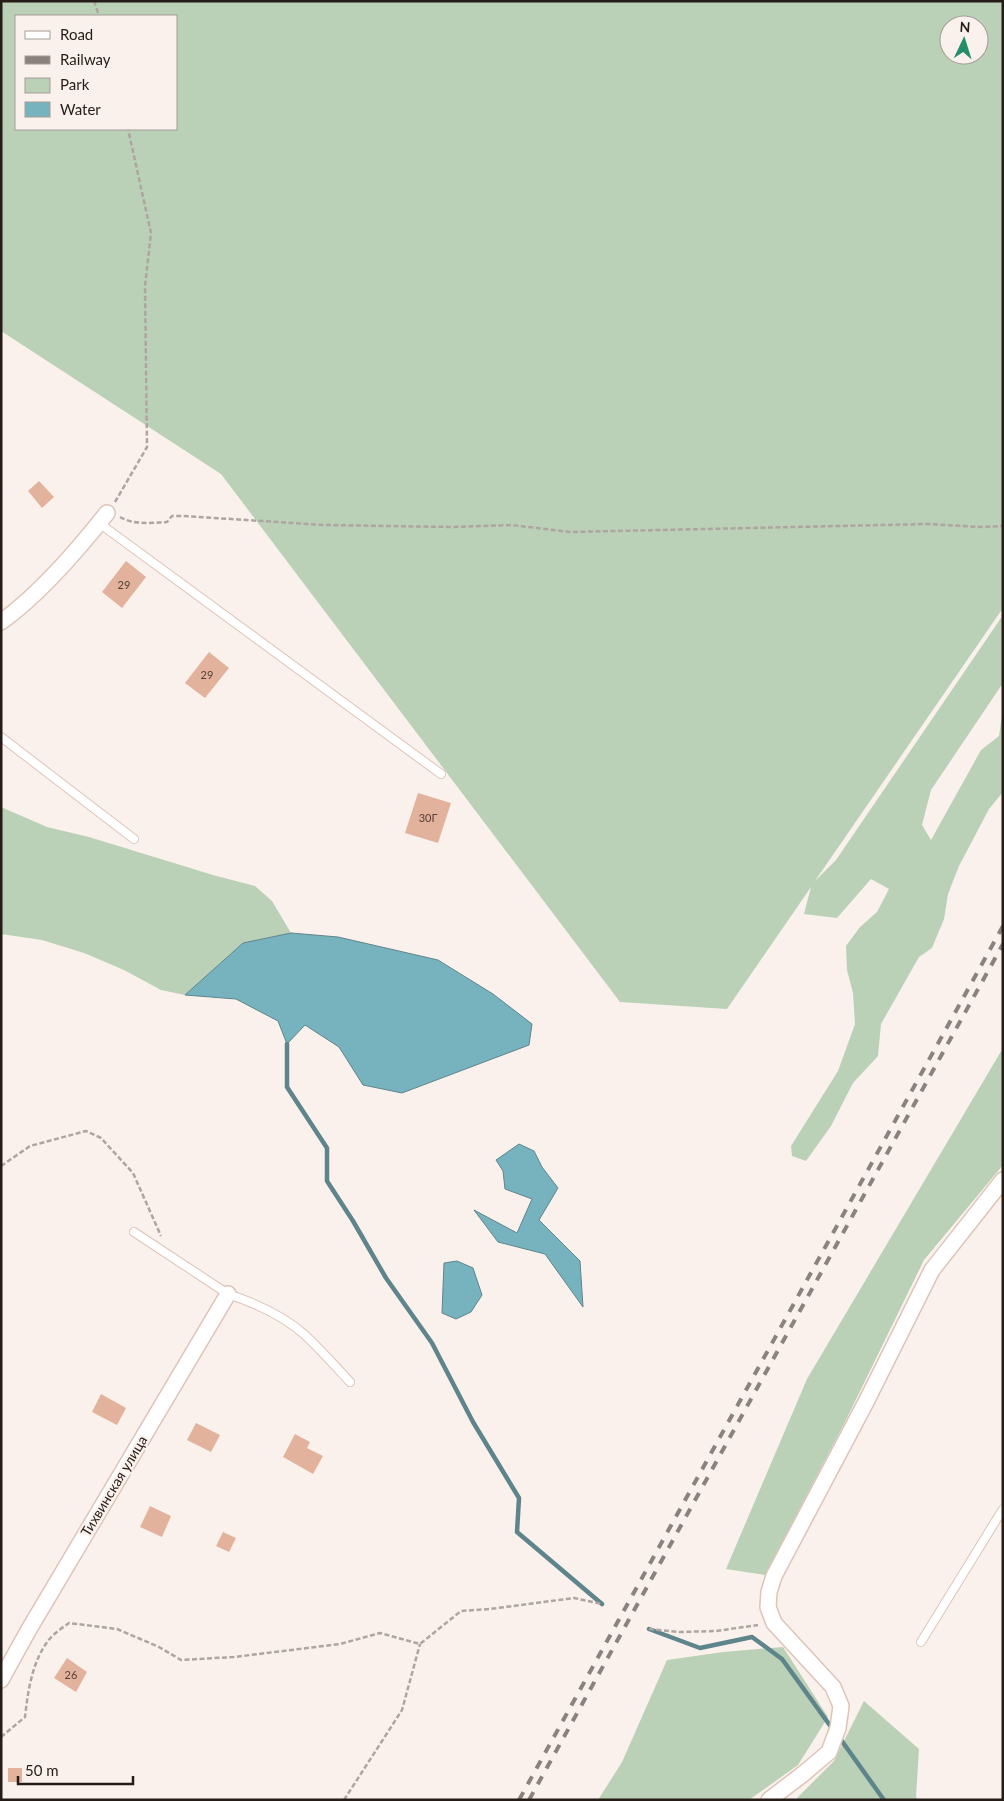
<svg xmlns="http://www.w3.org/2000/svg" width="1004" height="1801" viewBox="0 0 1004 1801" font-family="Lato,sans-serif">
	<rect width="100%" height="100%" fill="#fbf1ec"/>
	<g fill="#bad1b7" fill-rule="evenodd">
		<path d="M 1,1 L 1003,1 L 1003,608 L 815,881 L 836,860 L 1003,615 L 1003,683 L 931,790 L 922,825 L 931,840 L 981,750 L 999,736 L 1003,708 L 1003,792 L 989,809 L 959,866 L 948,894 L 944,919 L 932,948 L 919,957 L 881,1024 L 878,1056 L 853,1083 L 831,1126 L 806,1161 L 792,1156 L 791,1146 L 838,1071 L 855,1024 L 853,993 L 847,970 L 846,946 L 860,927 L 877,912 L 889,889 L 871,879 L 837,918 L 804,914 L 811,887 L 727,1009 L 620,1002 L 221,474 L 1,331 ZM 16,16 L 176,16 L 176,129 L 16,129 ZM 949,25 L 979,25 L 979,55 L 949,55 Z"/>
		<path d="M 1,807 L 47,827 L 89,837 L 213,875 L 255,886 L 272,901 L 291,933 L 243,943 L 185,995 L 161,990 L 124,970 L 84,953 L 42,940 L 1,934 Z"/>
		<path d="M 1003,1048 L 1003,1165 L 924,1260 L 845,1422 L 765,1575 L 726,1569 L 807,1379 Z"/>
		<path d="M 783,1647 L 828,1717 L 798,1765 L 749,1800 L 598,1800 L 622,1762 L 667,1660 L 723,1652 Z"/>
		<path d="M 864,1701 L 919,1749 L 916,1797 L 918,1800 L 798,1800 L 797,1798 L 834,1761 Z"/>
	</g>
	<g fill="#77b3be" stroke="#5e858c">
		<path d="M 291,933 L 338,937 L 438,960 L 493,994 L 532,1024 L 529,1045 L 402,1093 L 363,1085 L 339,1047 L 305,1025 L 287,1044 L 278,1021 L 236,999 L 185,995 L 243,943 Z"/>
		<path d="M 519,1144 L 534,1151 L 542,1167 L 558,1188 L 539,1220 L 580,1261 L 583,1307 L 545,1254 L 498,1242 L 474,1210 L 517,1233 L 532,1199 L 505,1189 L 503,1171 L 496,1160 Z"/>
		<path d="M 457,1261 L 473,1268 L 482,1295 L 471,1312 L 456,1319 L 442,1313 L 444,1263 Z"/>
	</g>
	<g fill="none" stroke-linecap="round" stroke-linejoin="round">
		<g stroke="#5e858c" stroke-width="4.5">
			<path d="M 287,1044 L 287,1087 L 327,1148 L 327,1181 L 353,1221 L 386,1278 L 432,1343 L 473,1422 L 519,1498 L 517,1532 L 602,1604"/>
			<path d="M 649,1629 L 700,1648 L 752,1637 L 782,1659 L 834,1731"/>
			<path d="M 839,1737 L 884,1800"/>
		</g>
	</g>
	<g fill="#e2b29c">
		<path d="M 39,481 L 54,497 L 42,508 L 28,491 Z"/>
		<path d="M 126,561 L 146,577 L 122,608 L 102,592 Z"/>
		<path d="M 209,652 L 229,668 L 205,698 L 185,683 Z"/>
		<path d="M 418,793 L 451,803 L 438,843 L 405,833 Z"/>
		<path d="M 101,1394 L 126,1408 L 117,1425 L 92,1412 Z"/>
		<path d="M 196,1423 L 220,1435 L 211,1452 L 187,1440 Z"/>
		<path d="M 295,1434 L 310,1442 L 307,1448 L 323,1456 L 313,1474 L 283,1457 Z"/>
		<path d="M 150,1506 L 171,1516 L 162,1537 L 140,1527 Z"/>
		<path d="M 223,1532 L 236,1538 L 229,1552 L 216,1546 Z"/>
		<path d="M 67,1658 L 87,1672 L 76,1692 L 54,1678 Z"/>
		<rect x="8" y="1768" width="14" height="14"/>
	</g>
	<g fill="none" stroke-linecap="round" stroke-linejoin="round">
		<defs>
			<g id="lane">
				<path d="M 99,523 L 441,774"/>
				<path d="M 1,737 L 134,839"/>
				<path d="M 134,1232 L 228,1294 C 255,1303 284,1316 305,1335 C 321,1350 336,1367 350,1382"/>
				<path d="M 921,1642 L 1003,1509"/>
			</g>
			<g id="street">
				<path d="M 1,622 C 40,594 77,551 107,513"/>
				<path d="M 1,1680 L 28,1631 L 228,1294"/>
				<path d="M 769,1800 L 803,1774 L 829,1752 L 838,1728 L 841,1706 L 833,1687 L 774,1623 L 768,1607 L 769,1592 L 774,1576 L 866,1402 L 932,1270 L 1003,1180"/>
			</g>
		</defs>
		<use href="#lane" stroke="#ddc4b7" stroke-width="10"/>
		<use href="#street" stroke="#ddc4b7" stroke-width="18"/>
		<g stroke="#afa5a0" stroke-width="2.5" stroke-dasharray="5 2.5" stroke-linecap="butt">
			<path d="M 94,1 L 99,16"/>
			<path d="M 115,502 L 147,447 L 145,286 L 151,233 L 128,129"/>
			<path d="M 120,517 C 134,525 151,523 167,522 L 172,516 L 184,516 L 324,525 L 452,527 L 512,525 L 570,532 L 928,524 L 981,527 L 1003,526"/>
			<path d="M 1,1166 L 30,1146 L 86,1131 L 101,1138 L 133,1173 L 161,1236"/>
			<path d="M 649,1629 L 680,1632 L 716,1631 L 758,1625"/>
			<path d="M 1,1737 L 25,1717 C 28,1691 32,1662 48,1641 C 53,1634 62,1628 69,1623 L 117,1629 L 159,1647 L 181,1660 L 234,1657 L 340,1644 L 380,1633 L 420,1644 L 461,1611 L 490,1609 L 574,1598 L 602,1604"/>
			<path d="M 344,1800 L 402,1710 L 420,1644"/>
		</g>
		<use href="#lane" stroke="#fff" stroke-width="8"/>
		<use href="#street" stroke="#fff" stroke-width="15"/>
		<g stroke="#8c827d" stroke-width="4" stroke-dasharray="9 9" stroke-linecap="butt">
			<path d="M 519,1800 L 1003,926"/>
			<path d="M 529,1800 L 1003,944"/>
		</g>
	</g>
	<g text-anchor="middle" stroke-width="4.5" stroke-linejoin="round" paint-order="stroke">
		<g font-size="11" fill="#544138">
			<text x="124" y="589">29</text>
			<text x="207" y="679">29</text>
			<text x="428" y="822">30Г</text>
			<text x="71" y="1679">26</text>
		</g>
		<g font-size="14" fill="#251b17" stroke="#fbf1ec">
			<text transform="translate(114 1486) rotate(-59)" y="5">Тихвинская улица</text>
		</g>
	</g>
	<rect width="1004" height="1801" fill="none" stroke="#251b17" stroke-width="5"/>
	<rect x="15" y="15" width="162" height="115" fill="#fbf1ec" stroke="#a59b97"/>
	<rect x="25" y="31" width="25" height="8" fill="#ffffff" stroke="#a59b97"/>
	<text x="60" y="40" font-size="15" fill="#251b17">Road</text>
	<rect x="25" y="56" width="25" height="8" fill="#8c827d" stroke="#a59b97"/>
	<text x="60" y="65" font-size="15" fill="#251b17">Railway</text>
	<rect x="25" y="78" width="25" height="15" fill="#bad1b7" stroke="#a59b97"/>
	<text x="60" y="90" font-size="15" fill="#251b17">Park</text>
	<rect x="25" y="102" width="25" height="15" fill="#77b3be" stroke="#a59b97"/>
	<text x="60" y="115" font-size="15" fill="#251b17">Water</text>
	<g transform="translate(964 40) rotate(4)"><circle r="24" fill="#fbf1ec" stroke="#a59b97"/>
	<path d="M0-4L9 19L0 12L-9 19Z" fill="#248d6a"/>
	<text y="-8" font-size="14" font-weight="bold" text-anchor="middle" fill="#251b17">N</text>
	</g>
	<path d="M18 1776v8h115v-8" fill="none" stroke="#251b17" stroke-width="2.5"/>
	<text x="25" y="1776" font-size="15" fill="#251b17" stroke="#fbf1ec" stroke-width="4" paint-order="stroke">50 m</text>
</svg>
